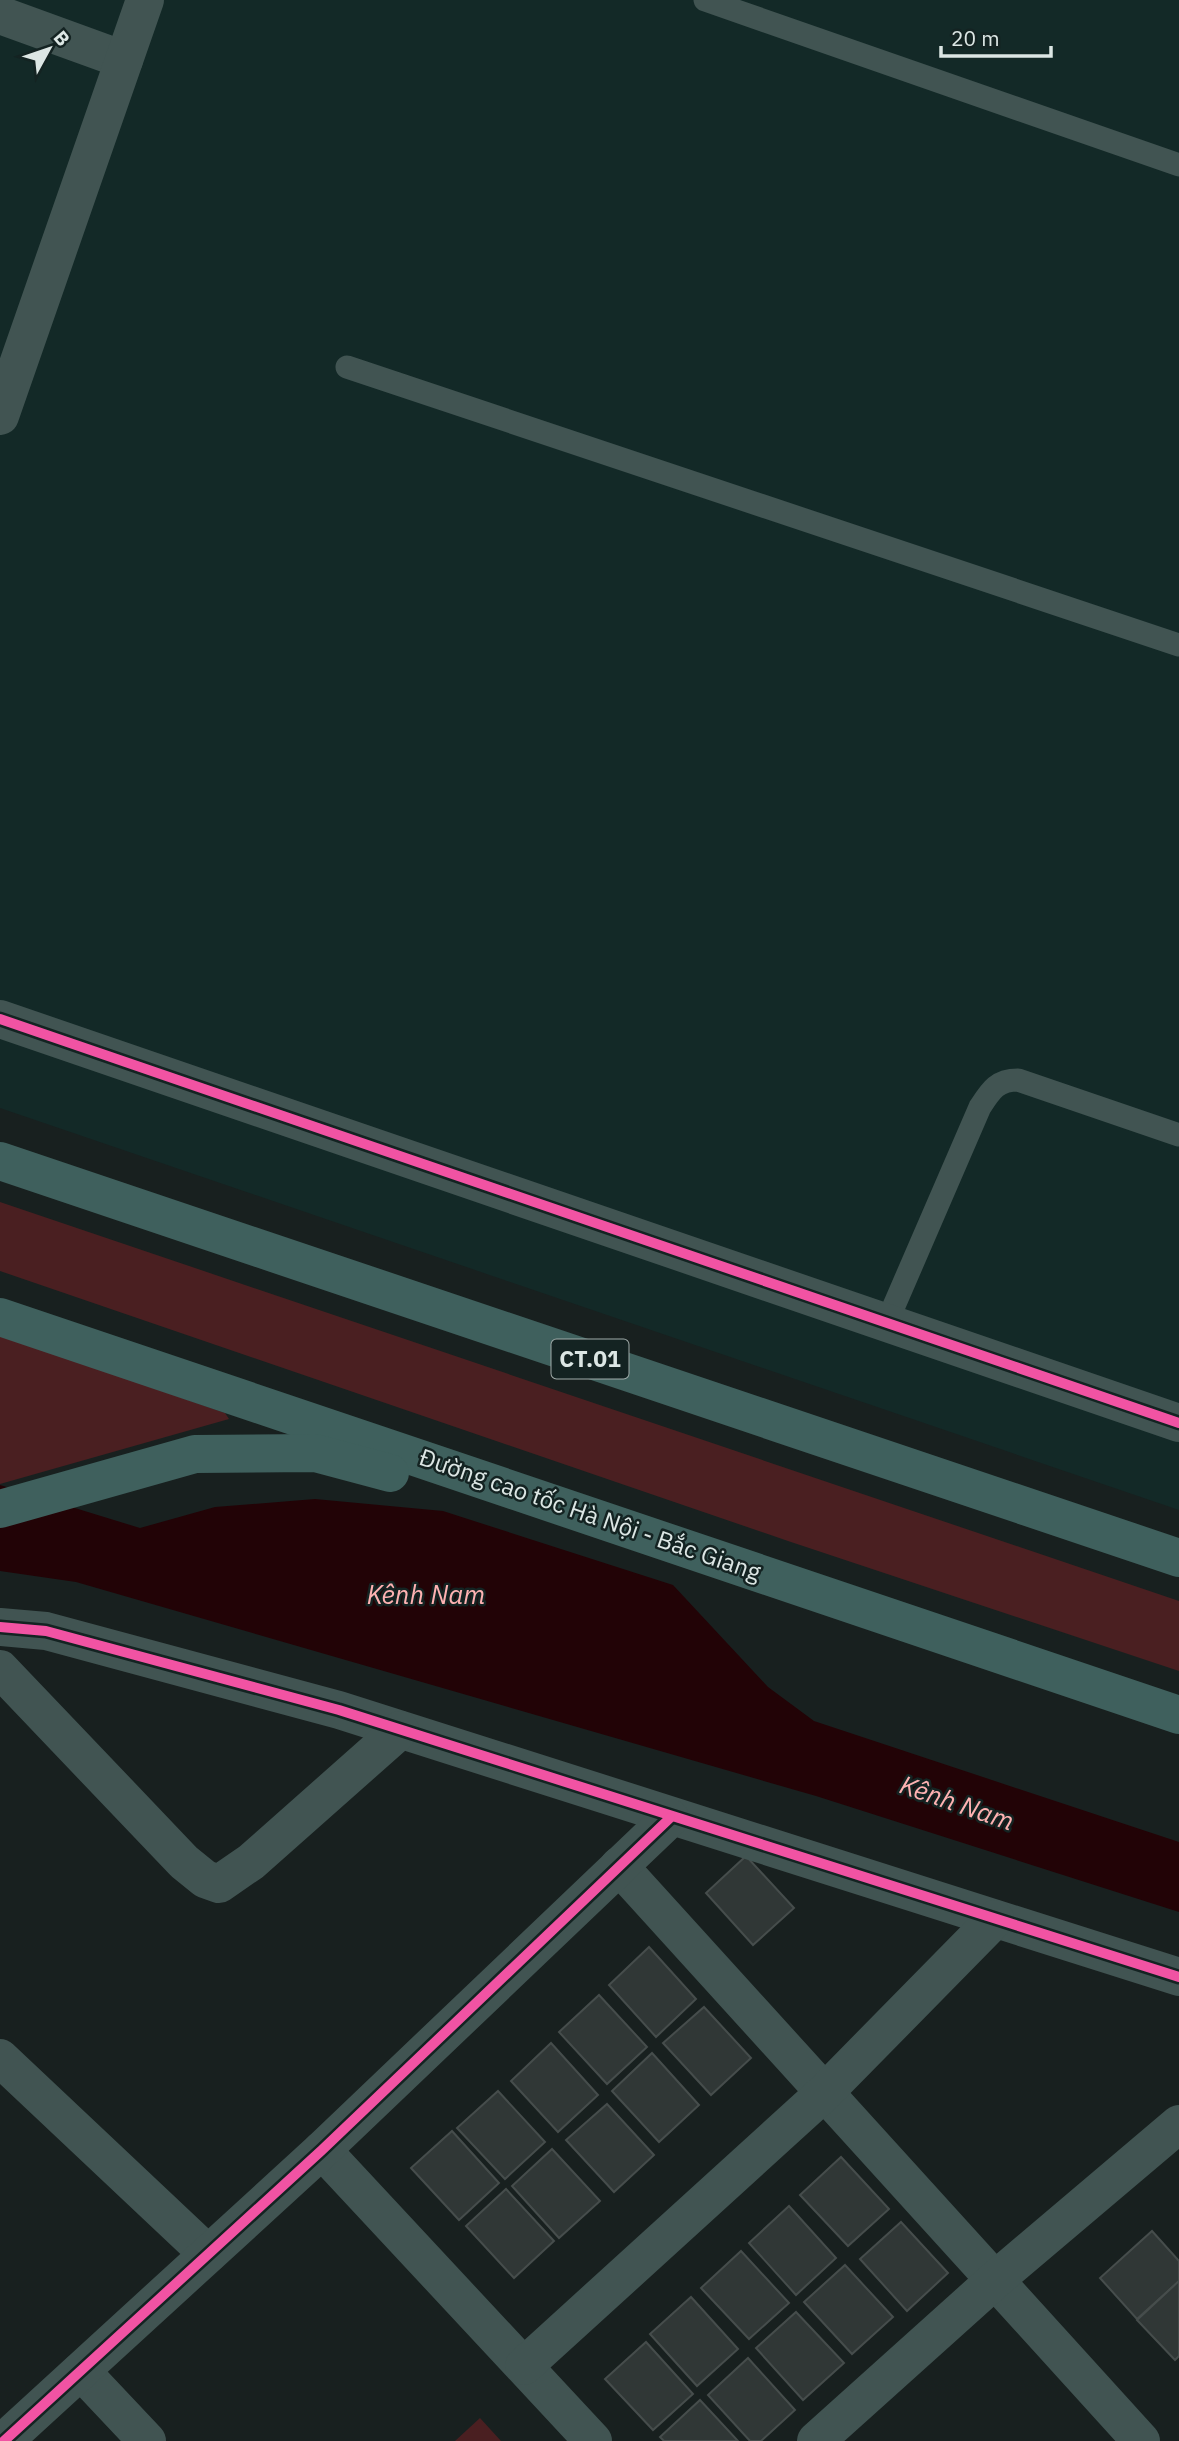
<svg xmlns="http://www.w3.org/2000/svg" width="1179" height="2441" viewBox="0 0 1179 2441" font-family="'IBM Plex Sans',sans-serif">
	<rect width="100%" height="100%" fill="#18201f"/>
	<path fill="#132927" d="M 0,0 L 1179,0 L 1179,1510 L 0,1108 Z"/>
	<g fill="#4a1f21">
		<path d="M 0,1202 L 1179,1601 L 1179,1671 L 788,1541 L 0,1271 Z"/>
		<path d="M 0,1334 L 225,1413 L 229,1419 L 0,1484 Z"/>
		<path d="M 480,2418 L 501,2441 L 455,2441 Z"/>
	</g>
	<path fill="#220306" d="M 0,1485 L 140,1528 L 215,1507 L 315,1499 L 443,1511 L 673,1585 L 768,1687 L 814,1721 L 1179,1842 L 1179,1912 L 816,1796 L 76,1582 L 0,1571 Z"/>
	<g fill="#303736" stroke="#464d4c" stroke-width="2">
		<path d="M 746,1856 L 794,1908 L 753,1945 L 706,1893 Z"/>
		<path d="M 649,1947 L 696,1999 L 656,2037 L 609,1985 Z"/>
		<path d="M 599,1995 L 647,2047 L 607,2084 L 559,2032 Z"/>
		<path d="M 704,2007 L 751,2058 L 711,2095 L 663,2043 Z"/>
		<path d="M 551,2043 L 598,2095 L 558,2132 L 511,2081 Z"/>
		<path d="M 652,2053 L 699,2105 L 659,2142 L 612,2091 Z"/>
		<path d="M 498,2091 L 545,2142 L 505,2179 L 457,2128 Z"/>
		<path d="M 607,2104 L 654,2155 L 614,2192 L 566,2140 Z"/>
		<path d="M 452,2131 L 499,2183 L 459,2220 L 411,2168 Z"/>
		<path d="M 552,2149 L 600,2201 L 559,2238 L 512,2186 Z"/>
		<path d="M 841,2157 L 889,2209 L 848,2246 L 800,2195 Z"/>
		<path d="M 506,2189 L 554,2241 L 514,2278 L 466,2226 Z"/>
		<path d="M 789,2206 L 836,2258 L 796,2295 L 749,2243 Z"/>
		<path d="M 901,2222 L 948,2273 L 907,2311 L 860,2259 Z"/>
		<path d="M 1152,2231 L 1179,2261 L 1179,2281 L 1137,2319 L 1100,2278 Z"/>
		<path d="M 741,2251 L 789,2303 L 749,2339 L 701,2288 Z"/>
		<path d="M 845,2265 L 893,2317 L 852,2354 L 804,2302 Z"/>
		<path d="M 1179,2281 L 1179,2356 L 1175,2360 L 1137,2320 Z"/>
		<path d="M 691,2297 L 738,2349 L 697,2386 L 650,2334 Z"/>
		<path d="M 796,2312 L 844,2363 L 803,2400 L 756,2348 Z"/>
		<path d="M 646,2342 L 693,2394 L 653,2430 L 605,2379 Z"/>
		<path d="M 748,2358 L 795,2410 L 761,2441 L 750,2441 L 708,2395 Z"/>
		<path d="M 700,2400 L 738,2441 L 664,2441 L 660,2437 Z"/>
	</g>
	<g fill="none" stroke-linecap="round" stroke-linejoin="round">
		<g stroke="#415452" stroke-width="23">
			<path d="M 705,0 L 1179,165"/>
			<path d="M 347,367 L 1179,645"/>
			<path d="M 887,1322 L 980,1107 C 991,1090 997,1080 1018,1080 L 1179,1135"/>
		</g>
		<g stroke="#415452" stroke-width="38">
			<path d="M 0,15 L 124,60"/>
			<path d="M 0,416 L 145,0"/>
			<path d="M 0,1019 L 1179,1423"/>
			<path d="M 0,1627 L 46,1631 L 339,1710 L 1179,1977"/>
			<path d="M 0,1669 L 184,1862 L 205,1879 L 219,1884 L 251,1862 L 400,1730"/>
			<path d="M 619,1866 L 1141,2441"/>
			<path d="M 0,2058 L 208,2254"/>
			<path d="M 322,2150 L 593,2441"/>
			<path d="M 524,2366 L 824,2093 L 995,1919"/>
			<path d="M 81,2371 L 147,2441"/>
			<path d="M 4,2441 L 322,2150 L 670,1818"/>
			<path d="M 816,2441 L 995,2280 L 1179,2124"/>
		</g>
		<g stroke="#3f605d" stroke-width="38">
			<path d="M 0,1161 L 1179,1558"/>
			<path d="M 0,1317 L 1179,1715"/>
			<path d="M 0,1509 L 195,1454 L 315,1453 L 390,1473"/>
		</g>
		<defs>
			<g id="cycleway">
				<path d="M 0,1019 L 1179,1423"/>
				<path d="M 0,1627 L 46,1631 L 339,1710 L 1179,1977"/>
				<path d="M 4,2441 L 322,2150 L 670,1818"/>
			</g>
		</defs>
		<use href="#cycleway" stroke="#142322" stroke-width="15"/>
		<use href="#cycleway" stroke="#f153a3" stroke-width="10"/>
	</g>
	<g text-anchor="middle" stroke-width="5" stroke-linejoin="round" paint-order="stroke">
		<rect fill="#142322" stroke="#a0acaa" stroke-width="2" x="551.5" y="1339.5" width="77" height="39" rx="5"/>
		<g font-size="23" font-weight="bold" fill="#dce6e4">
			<text x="590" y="1367">CT.01</text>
		</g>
		<g font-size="24" fill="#dce6e4" stroke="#142322">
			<text transform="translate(590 1515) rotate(19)" y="8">Đường cao tốc Hà Nội - Bắc Giang</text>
		</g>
		<g font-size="26" font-style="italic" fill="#feb2b2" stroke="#142322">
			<text x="426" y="1604">Kênh Nam</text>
			<text transform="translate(957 1803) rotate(19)" y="9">Kênh Nam</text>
		</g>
	</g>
	<g transform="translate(49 49) rotate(50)" stroke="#142322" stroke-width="5" paint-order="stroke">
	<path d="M0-5L12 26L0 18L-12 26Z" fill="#dce6e4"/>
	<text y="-10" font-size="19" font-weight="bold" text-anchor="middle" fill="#dce6e4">B</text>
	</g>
	<path d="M941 46v10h110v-10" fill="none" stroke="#dce6e4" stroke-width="3.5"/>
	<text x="951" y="46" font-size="21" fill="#dce6e4" stroke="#142322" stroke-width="5" paint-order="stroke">20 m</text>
</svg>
